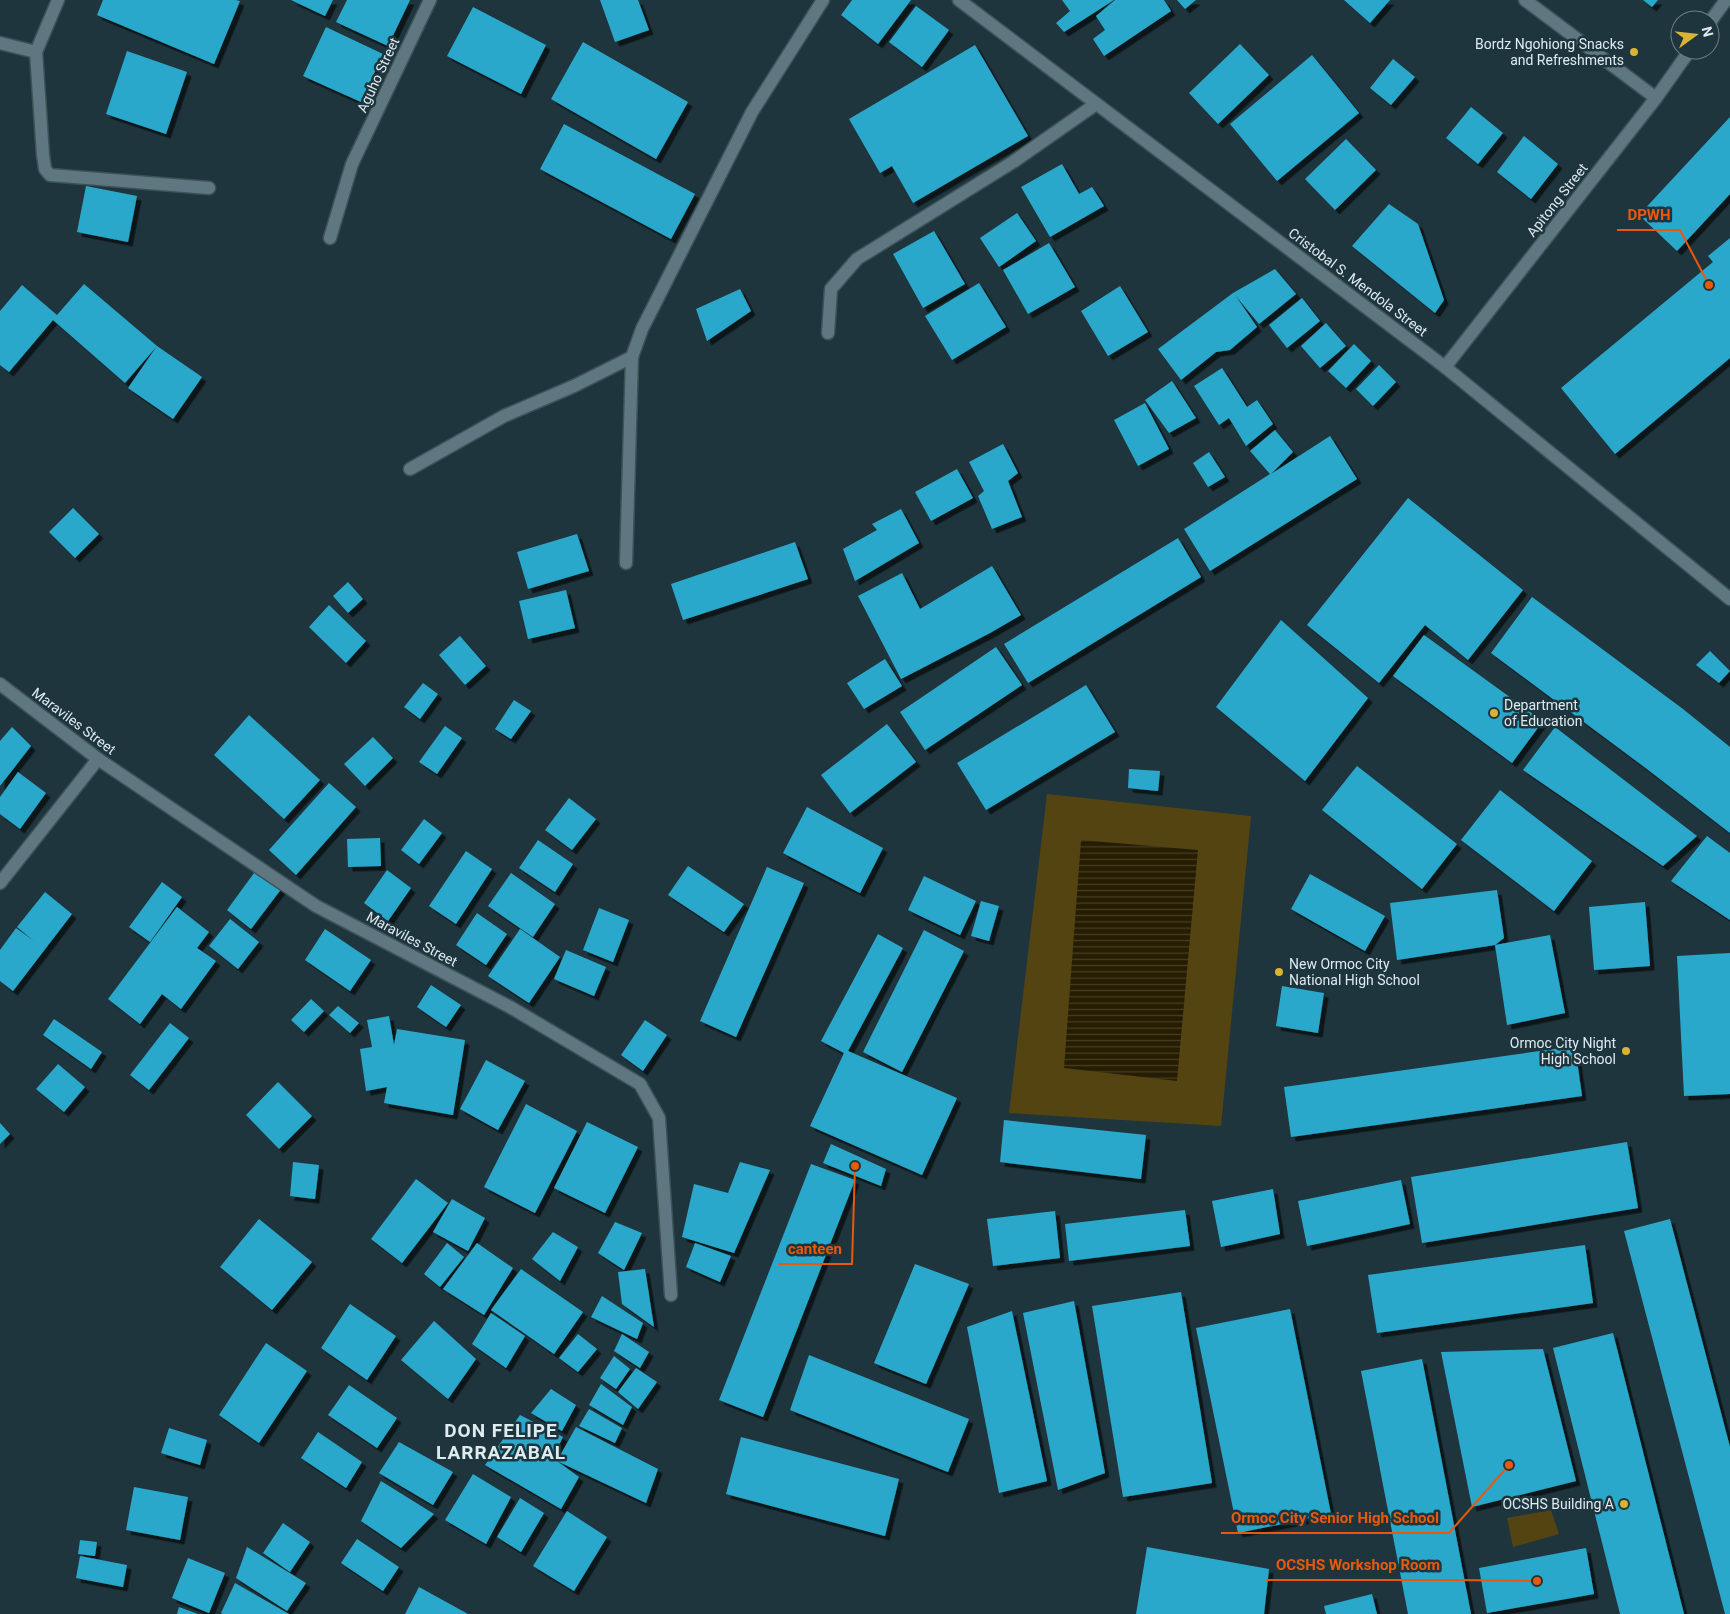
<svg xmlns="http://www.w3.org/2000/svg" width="1730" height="1614" viewBox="0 0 1730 1614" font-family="Roboto,sans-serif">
	<defs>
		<pattern id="water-rules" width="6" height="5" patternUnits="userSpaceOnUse" patternTransform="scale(1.25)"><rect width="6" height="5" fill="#261d01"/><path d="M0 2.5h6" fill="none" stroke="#453e26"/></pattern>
		<filter id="shadow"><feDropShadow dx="4.5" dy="4.5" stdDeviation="0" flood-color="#0009"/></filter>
	</defs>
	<rect width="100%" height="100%" fill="#1e353d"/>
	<g fill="#544412">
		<path d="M 1047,794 L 1251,816 L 1221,1126 L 1009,1113 Z"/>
		<path d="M 1551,1510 L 1559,1534 L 1513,1547 L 1507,1518 Z"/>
	</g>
	<path fill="url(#water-rules)" d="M 1081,840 L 1198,850 L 1177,1081 L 1064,1068 Z"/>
	<g fill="#2ca8cb" filter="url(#shadow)">
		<path d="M 103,0 L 236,0 L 240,1 L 214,64 L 97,15 Z"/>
		<path d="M 291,0 L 333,0 L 325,16 Z"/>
		<path d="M 347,0 L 410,0 L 388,46 L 336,22 Z"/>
		<path d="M 600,0 L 638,0 L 649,30 L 615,42 Z"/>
		<path d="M 852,0 L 911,0 L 878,44 L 841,15 Z"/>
		<path d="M 1062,0 L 1114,0 L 1064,32 L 1056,23 L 1070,11 Z"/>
		<path d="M 1115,0 L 1164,0 L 1171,11 L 1104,56 L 1093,39 L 1105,30 L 1096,16 Z"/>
		<path d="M 1177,0 L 1196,0 L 1185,9 Z"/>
		<path d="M 1344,0 L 1390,0 L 1370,23 Z"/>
		<path d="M 1643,0 L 1658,0 L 1652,7 Z"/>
		<path d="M 916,6 L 949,30 L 922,67 L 889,42 Z"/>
		<path d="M 473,7 L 546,45 L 521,94 L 447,56 Z"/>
		<path d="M 326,27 L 383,54 L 361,102 L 303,76 Z"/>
		<path d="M 583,42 L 688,102 L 656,159 L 551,99 Z"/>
		<path d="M 1240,44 L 1269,75 L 1218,124 L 1189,93 Z"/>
		<path d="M 975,45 L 1028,136 L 913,203 L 892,166 L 880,173 L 849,119 Z"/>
		<path d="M 127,51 L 187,72 L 166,134 L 106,114 Z"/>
		<path d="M 1312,55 L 1359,113 L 1277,181 L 1230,124 Z"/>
		<path d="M 1393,59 L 1415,77 L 1391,105 L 1370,88 Z"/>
		<path d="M 1471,107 L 1503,133 L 1478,164 L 1446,138 Z"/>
		<path d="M 1730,117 L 1730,194 L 1677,251 L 1639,215 Z"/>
		<path d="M 564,124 L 695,194 L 671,239 L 540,169 Z"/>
		<path d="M 1524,136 L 1558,164 L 1531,199 L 1497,172 Z"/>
		<path d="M 1346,139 L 1376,170 L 1335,210 L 1305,179 Z"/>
		<path d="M 1062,164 L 1079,194 L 1092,187 L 1104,206 L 1050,237 L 1021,187 Z"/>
		<path d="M 86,186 L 137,196 L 128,242 L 77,232 Z"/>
		<path d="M 1389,204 L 1418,224 L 1444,300 L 1435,313 L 1352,246 Z"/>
		<path d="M 1017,213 L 1036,241 L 999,267 L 980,238 Z"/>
		<path d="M 934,231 L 965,284 L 923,308 L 893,254 Z"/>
		<path d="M 1730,238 L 1730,358 L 1615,454 L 1561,388 L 1713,262 L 1708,256 Z"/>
		<path d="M 1049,243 L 1075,287 L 1028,314 L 1003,270 Z"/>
		<path d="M 1275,269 L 1296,294 L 1259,324 L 1235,295 L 1257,327 L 1230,350 L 1216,352 L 1181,380 L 1158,349 L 1233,293 Z"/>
		<path d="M 979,283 L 1006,327 L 952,360 L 925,316 Z"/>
		<path d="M 84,284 L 157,346 L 202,377 L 173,419 L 128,388 L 157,346 L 125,383 L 53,320 L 9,372 L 0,365 L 0,311 L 22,285 L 57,315 Z"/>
		<path d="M 1120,286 L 1148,332 L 1108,356 L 1081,311 Z"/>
		<path d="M 740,289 L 751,311 L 707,341 L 696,309 Z"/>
		<path d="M 1302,298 L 1320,321 L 1287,348 L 1269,325 Z"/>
		<path d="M 1326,323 L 1346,346 L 1320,368 L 1301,346 Z"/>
		<path d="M 1354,344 L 1371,361 L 1346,388 L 1328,371 Z"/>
		<path d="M 1379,365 L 1396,382 L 1373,406 L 1356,389 Z"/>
		<path d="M 1222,368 L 1247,407 L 1257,400 L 1273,424 L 1246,446 L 1229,418 L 1219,425 L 1194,386 Z"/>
		<path d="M 1172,381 L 1196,418 L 1169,433 L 1145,400 Z"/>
		<path d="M 1145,403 L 1169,449 L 1138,466 L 1114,420 Z"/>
		<path d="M 1275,430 L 1293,452 L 1271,474 L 1330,436 L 1357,479 L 1210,571 L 1184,529 L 1270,474 L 1250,451 Z"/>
		<path d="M 1003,444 L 1018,473 L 1008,481 L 1022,517 L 992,529 L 978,496 L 984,491 L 969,462 Z"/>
		<path d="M 1209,452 L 1225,477 L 1208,487 L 1193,463 Z"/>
		<path d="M 957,469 L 973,498 L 931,521 L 915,492 Z"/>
		<path d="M 1408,498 L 1523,590 L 1468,660 L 1425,625 L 1379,683 L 1307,625 Z"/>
		<path d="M 73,508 L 99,534 L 75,558 L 49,532 Z"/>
		<path d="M 901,509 L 919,543 L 855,581 L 843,549 L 877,530 L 872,524 Z"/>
		<path d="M 577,534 L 589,571 L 528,589 L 517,552 Z"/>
		<path d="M 1178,538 L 1201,577 L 1028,683 L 1004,644 Z"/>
		<path d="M 795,542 L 808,579 L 683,620 L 671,584 Z"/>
		<path d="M 992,566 L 1021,615 L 990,633 L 901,679 L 858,596 L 902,573 L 920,609 Z"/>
		<path d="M 348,582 L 363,599 L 348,613 L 333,596 Z"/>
		<path d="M 566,590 L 575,628 L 528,639 L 519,601 Z"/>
		<path d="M 1532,597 L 1683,709 L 1730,747 L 1730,833 L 1647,769 L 1491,653 Z"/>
		<path d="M 329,605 L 366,641 L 346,663 L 309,627 Z"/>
		<path d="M 1281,620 L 1368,698 L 1305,781 L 1216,707 Z"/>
		<path d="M 1424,635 L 1543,721 L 1512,763 L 1393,676 Z"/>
		<path d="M 460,636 L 486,666 L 465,685 L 439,655 Z"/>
		<path d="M 996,647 L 1022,685 L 925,750 L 900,712 Z"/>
		<path d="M 1710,651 L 1730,671 L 1719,683 L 1696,665 Z"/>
		<path d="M 885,659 L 902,686 L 864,709 L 847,683 Z"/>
		<path d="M 423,683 L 438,694 L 420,719 L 404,707 Z"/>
		<path d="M 1086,685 L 1115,732 L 986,810 L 957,763 Z"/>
		<path d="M 514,700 L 531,711 L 511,739 L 495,729 Z"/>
		<path d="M 249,715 L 320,780 L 284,819 L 214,755 Z"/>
		<path d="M 887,724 L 916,762 L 850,813 L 821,775 Z"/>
		<path d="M 445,726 L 462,738 L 437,774 L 419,762 Z"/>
		<path d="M 12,727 L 31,746 L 0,786 L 0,741 Z"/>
		<path d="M 1555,727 L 1697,836 L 1663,866 L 1523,770 Z"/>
		<path d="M 373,737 L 393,758 L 365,786 L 344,764 Z"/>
		<path d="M 1357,766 L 1457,844 L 1422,889 L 1322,810 Z"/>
		<path d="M 1129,769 L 1160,771 L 1158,791 L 1128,788 Z"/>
		<path d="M 18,772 L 46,793 L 20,829 L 0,814 L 0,797 Z"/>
		<path d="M 329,783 L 356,807 L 296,875 L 269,850 Z"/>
		<path d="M 1500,790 L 1592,861 L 1554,911 L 1461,840 Z"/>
		<path d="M 569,798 L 596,819 L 572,850 L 545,830 Z"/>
		<path d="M 807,807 L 883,848 L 860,893 L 783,853 Z"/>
		<path d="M 424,819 L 442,833 L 419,864 L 401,850 Z"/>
		<path d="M 1707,836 L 1730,853 L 1730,920 L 1671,881 Z"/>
		<path d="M 380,838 L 381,866 L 348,867 L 347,839 Z"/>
		<path d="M 538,840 L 573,864 L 555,892 L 519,868 Z"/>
		<path d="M 466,851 L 492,869 L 456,924 L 429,906 Z"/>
		<path d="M 688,866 L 744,904 L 724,932 L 668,895 Z"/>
		<path d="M 767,867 L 804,883 L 736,1037 L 700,1021 Z"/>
		<path d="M 257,869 L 282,888 L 251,929 L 227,910 Z"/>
		<path d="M 387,870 L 411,888 L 388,921 L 364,903 Z"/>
		<path d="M 511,873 L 555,904 L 533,937 L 488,906 Z"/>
		<path d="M 1310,874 L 1385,916 L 1365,951 L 1291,909 Z"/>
		<path d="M 924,876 L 976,901 L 960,935 L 908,910 Z"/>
		<path d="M 162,882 L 182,897 L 150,942 L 129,927 Z"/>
		<path d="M 1497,890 L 1504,938 L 1495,945 L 1550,935 L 1565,1013 L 1507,1025 L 1495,945 L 1397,960 L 1390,903 Z"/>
		<path d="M 45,892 L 72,914 L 13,991 L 0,981 L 0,950 L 16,928 L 34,941 L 17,927 Z"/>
		<path d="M 981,901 L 999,906 L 989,941 L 971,936 Z"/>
		<path d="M 1645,902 L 1650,966 L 1594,970 L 1589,907 Z"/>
		<path d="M 177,907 L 209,932 L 197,948 L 216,961 L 181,1009 L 162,994 L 140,1024 L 108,999 Z"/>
		<path d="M 599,908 L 629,920 L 613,962 L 583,950 Z"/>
		<path d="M 477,913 L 507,934 L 486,965 L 456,945 Z"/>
		<path d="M 230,919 L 259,942 L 238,969 L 209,946 Z"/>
		<path d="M 325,929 L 371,960 L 350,991 L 305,960 Z"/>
		<path d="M 520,929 L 560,957 L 529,1003 L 488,976 Z"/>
		<path d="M 924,930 L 964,951 L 902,1072 L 863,1052 Z"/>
		<path d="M 878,934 L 903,948 L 848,1051 L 957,1098 L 922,1175 L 810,1126 L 844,1053 L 821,1041 Z"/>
		<path d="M 566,950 L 606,967 L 594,996 L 554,979 Z"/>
		<path d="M 1730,953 L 1730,1094 L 1684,1096 L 1677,956 Z"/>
		<path d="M 431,985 L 461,1005 L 446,1027 L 417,1007 Z"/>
		<path d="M 1282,986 L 1324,993 L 1318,1033 L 1276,1026 Z"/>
		<path d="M 311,999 L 324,1011 L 304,1032 L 291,1020 Z"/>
		<path d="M 338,1006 L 359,1023 L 350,1033 L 329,1015 Z"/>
		<path d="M 389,1016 L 394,1045 L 397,1029 L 465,1040 L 453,1115 L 384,1103 L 387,1087 L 366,1091 L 360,1049 L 372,1047 L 367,1020 Z"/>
		<path d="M 54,1019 L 102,1052 L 91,1069 L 43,1035 Z"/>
		<path d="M 645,1020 L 667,1035 L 643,1071 L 621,1055 Z"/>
		<path d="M 170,1023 L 189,1038 L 149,1090 L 130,1075 Z"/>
		<path d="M 1575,1046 L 1582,1096 L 1291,1137 L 1284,1087 Z"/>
		<path d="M 486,1060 L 525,1081 L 498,1130 L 460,1109 Z"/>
		<path d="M 58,1064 L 85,1087 L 64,1112 L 36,1089 Z"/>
		<path d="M 278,1082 L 312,1116 L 279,1149 L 246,1115 Z"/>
		<path d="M 526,1104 L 577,1131 L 535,1213 L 484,1187 Z"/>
		<path d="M 1004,1120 L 1146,1135 L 1141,1179 L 1000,1162 Z"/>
		<path d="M 587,1122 L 638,1147 L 605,1213 L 554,1188 Z"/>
		<path d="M 0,1123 L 10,1134 L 0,1144 Z"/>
		<path d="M 1627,1142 L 1638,1208 L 1422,1243 L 1411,1177 Z"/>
		<path d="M 831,1144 L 886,1169 L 881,1186 L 823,1163 Z"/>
		<path d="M 293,1162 L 319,1165 L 315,1199 L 290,1196 Z"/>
		<path d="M 740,1162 L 770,1170 L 734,1253 L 682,1237 L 694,1184 L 728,1193 Z"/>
		<path d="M 811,1164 L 855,1180 L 763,1417 L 719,1400 Z"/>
		<path d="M 416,1179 L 448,1203 L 402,1263 L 371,1239 Z"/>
		<path d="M 1401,1180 L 1410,1224 L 1307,1246 L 1298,1201 Z"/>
		<path d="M 1273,1189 L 1280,1234 L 1221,1247 L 1212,1201 Z"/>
		<path d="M 452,1199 L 485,1218 L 468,1251 L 433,1232 Z"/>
		<path d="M 1185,1210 L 1190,1246 L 1069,1261 L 1065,1224 Z"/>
		<path d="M 1055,1211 L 1060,1258 L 993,1266 L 987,1219 Z"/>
		<path d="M 259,1219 L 312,1262 L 272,1310 L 220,1267 Z"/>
		<path d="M 1670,1219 L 1730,1447 L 1730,1614 L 1725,1614 L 1624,1231 Z"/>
		<path d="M 615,1222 L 642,1233 L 624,1270 L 598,1253 Z"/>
		<path d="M 553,1232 L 578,1247 L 560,1281 L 532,1259 Z"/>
		<path d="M 447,1243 L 464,1257 L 440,1287 L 424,1274 Z"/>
		<path d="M 477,1243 L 513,1268 L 484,1315 L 443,1289 Z"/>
		<path d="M 695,1243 L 731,1256 L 720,1282 L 686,1267 Z"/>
		<path d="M 1585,1245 L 1593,1303 L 1377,1333 L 1368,1275 Z"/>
		<path d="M 915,1264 L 969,1284 L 926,1384 L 874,1363 Z"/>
		<path d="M 521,1269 L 583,1312 L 554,1354 L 491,1310 Z"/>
		<path d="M 645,1269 L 654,1327 L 622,1304 L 618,1272 Z"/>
		<path d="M 1181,1292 L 1212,1483 L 1123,1497 L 1092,1306 Z"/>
		<path d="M 602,1296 L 643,1323 L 637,1339 L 591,1317 Z"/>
		<path d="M 1074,1301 L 1105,1473 L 1058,1490 L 1023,1313 Z"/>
		<path d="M 350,1304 L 396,1336 L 367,1380 L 321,1348 Z"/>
		<path d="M 1290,1309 L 1331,1514 L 1238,1533 L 1196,1328 Z"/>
		<path d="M 1012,1311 L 1047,1481 L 999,1493 L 967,1327 Z"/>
		<path d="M 491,1313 L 525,1336 L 506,1368 L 472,1344 Z"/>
		<path d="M 434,1321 L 476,1359 L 448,1399 L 401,1360 Z"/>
		<path d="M 1613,1333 L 1684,1614 L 1620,1614 L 1553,1348 Z"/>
		<path d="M 578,1334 L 597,1349 L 578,1372 L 559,1358 Z"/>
		<path d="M 622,1334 L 649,1352 L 640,1368 L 614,1351 Z"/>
		<path d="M 266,1343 L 307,1371 L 259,1443 L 219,1415 Z"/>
		<path d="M 1543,1349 L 1576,1481 L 1472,1507 L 1441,1352 Z"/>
		<path d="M 809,1355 L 969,1419 L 948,1472 L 790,1410 Z"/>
		<path d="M 614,1356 L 630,1369 L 616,1389 L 600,1378 Z"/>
		<path d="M 1422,1359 L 1431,1405 L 1471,1614 L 1408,1614 L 1361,1371 Z"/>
		<path d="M 636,1368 L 657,1382 L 638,1409 L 618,1392 Z"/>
		<path d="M 601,1384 L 632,1407 L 623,1425 L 589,1405 Z"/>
		<path d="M 349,1385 L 397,1418 L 377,1448 L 328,1415 Z"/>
		<path d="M 551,1389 L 576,1405 L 562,1431 L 531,1413 Z"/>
		<path d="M 589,1409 L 622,1428 L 615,1443 L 579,1426 Z"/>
		<path d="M 520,1415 L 563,1437 L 553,1457 L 557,1461 L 576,1427 L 658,1469 L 646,1503 L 557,1461 L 579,1477 L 561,1509 L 485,1465 Z"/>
		<path d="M 169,1428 L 207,1440 L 200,1465 L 161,1453 Z"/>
		<path d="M 318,1432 L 362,1462 L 346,1488 L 301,1458 Z"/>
		<path d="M 741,1437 L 899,1479 L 885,1536 L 726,1494 Z"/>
		<path d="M 399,1442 L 453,1472 L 433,1505 L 379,1473 Z"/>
		<path d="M 473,1474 L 511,1497 L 486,1544 L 445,1520 Z"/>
		<path d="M 381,1481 L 434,1514 L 401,1548 L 361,1521 Z"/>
		<path d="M 134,1487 L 188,1497 L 180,1540 L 126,1530 Z"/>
		<path d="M 520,1498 L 544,1513 L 521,1552 L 497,1537 Z"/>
		<path d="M 567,1511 L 607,1537 L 574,1591 L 533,1566 Z"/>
		<path d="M 283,1523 L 310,1542 L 290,1572 L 263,1553 Z"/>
		<path d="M 357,1539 L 399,1567 L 383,1591 L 341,1563 Z"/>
		<path d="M 80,1540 L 97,1542 L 95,1556 L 78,1554 Z"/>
		<path d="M 247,1547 L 306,1583 L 287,1611 L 236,1578 Z"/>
		<path d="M 1147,1547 L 1269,1569 L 1264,1614 L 1136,1614 Z"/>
		<path d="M 1586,1548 L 1594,1594 L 1487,1613 L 1479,1568 Z"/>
		<path d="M 80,1556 L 127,1565 L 123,1587 L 76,1578 Z"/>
		<path d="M 188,1558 L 225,1573 L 209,1613 L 172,1598 Z"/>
		<path d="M 235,1583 L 289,1614 L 223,1614 L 221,1613 Z"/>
		<path d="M 419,1587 L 468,1614 L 405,1614 Z"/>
		<path d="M 1372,1594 L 1377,1614 L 1326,1614 L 1324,1606 Z"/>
		<path d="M 179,1607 L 198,1614 L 177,1614 Z"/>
	</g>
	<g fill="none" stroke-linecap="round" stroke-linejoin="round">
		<defs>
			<g id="minor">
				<path d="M 959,0 L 1445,367 L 1730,599"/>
				<path d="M 1525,0 L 1656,98"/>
				<path d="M 1710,22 L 1726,0"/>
				<path d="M 0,43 L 36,52 L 58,0"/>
				<path d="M 36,52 L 43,155 L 45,169 L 50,175 L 209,188"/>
				<path d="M 330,238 L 352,164 L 430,0"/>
				<path d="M 828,333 L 831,289 L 857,259 L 1013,162 L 1096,104"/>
				<path d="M 1445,367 L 1656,98 L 1690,50"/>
				<path d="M 410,469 L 504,416 L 574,386 L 632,357 L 642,329 L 752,112 L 823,0"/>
				<path d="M 626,563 L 632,357"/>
				<path d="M 0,684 L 98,759 L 316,906 L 510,1007 L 640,1084 L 659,1118 L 671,1295"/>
				<path d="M 0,883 L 98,759"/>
			</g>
		</defs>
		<use href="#minor" stroke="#3d5258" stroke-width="15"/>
		<use href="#minor" stroke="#5e7780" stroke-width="12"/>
	</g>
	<g fill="#d9b334" stroke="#1e353d" stroke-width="2">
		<circle cx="1634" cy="52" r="5"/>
		<circle cx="1494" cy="713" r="5"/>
		<circle cx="1279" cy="972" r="5"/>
		<circle cx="1626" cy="1051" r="5"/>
		<circle cx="1624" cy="1504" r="5"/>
	</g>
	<g text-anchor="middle" stroke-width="5" stroke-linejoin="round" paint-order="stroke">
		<g font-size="14" fill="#deebf0" stroke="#1e353d" text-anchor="end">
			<text x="1624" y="49">Bordz Ngohiong Snacks<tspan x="1624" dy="16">and Refreshments</tspan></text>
			<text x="1504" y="710" text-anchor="start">Department<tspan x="1504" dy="16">of Education</tspan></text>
			<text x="1289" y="969" text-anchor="start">New Ormoc City<tspan x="1289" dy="16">National High School</tspan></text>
			<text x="1616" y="1048">Ormoc City Night<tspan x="1616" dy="16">High School</tspan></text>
			<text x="1614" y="1509">OCSHS Building A</text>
		</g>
		<g font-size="14" fill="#deebf0" stroke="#1e353d">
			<text transform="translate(378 75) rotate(-65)" y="5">Aguho Street</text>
			<text transform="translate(1557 200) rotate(-52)" y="5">Apitong Street</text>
			<text transform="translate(1358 282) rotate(37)" y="5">Cristobal S. Mendola Street</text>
			<text transform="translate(74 721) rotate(37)" y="5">Maraviles Street</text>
			<text transform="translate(412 939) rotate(28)" y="5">Maraviles Street</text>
		</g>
		<g font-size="19" font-weight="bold" letter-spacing="1" fill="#deebf0" stroke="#1e353d">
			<text x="501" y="1437">DON FELIPE<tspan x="501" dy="22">LARRAZABAL</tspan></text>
		</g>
	</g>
	<path fill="none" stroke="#e8590c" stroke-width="2" d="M1709 285L1680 230H1617M855 1166L852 1264H778M1509 1465L1449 1533H1221M1537 1581L1450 1580H1266"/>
	<g fill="#e8590c" stroke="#1e353d" stroke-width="2">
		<circle cx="1709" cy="285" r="5"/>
		<circle cx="855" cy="1166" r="5"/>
		<circle cx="1509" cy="1465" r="5"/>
		<circle cx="1537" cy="1581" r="5"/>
	</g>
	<g font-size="15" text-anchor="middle" font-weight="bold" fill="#e8590c" stroke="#1e353d" stroke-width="5" stroke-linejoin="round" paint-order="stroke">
		<text x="1649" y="220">DPWH</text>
		<text x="815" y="1254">canteen</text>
		<text x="1335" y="1523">Ormoc City Senior High School</text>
		<text x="1358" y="1570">OCSHS Workshop Room</text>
	</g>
	<g transform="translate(1695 35) rotate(75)"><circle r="24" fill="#1e353d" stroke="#6b7e85"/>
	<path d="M0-4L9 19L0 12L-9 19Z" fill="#d9b334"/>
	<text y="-8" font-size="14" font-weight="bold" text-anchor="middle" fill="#deebf0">N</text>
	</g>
</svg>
